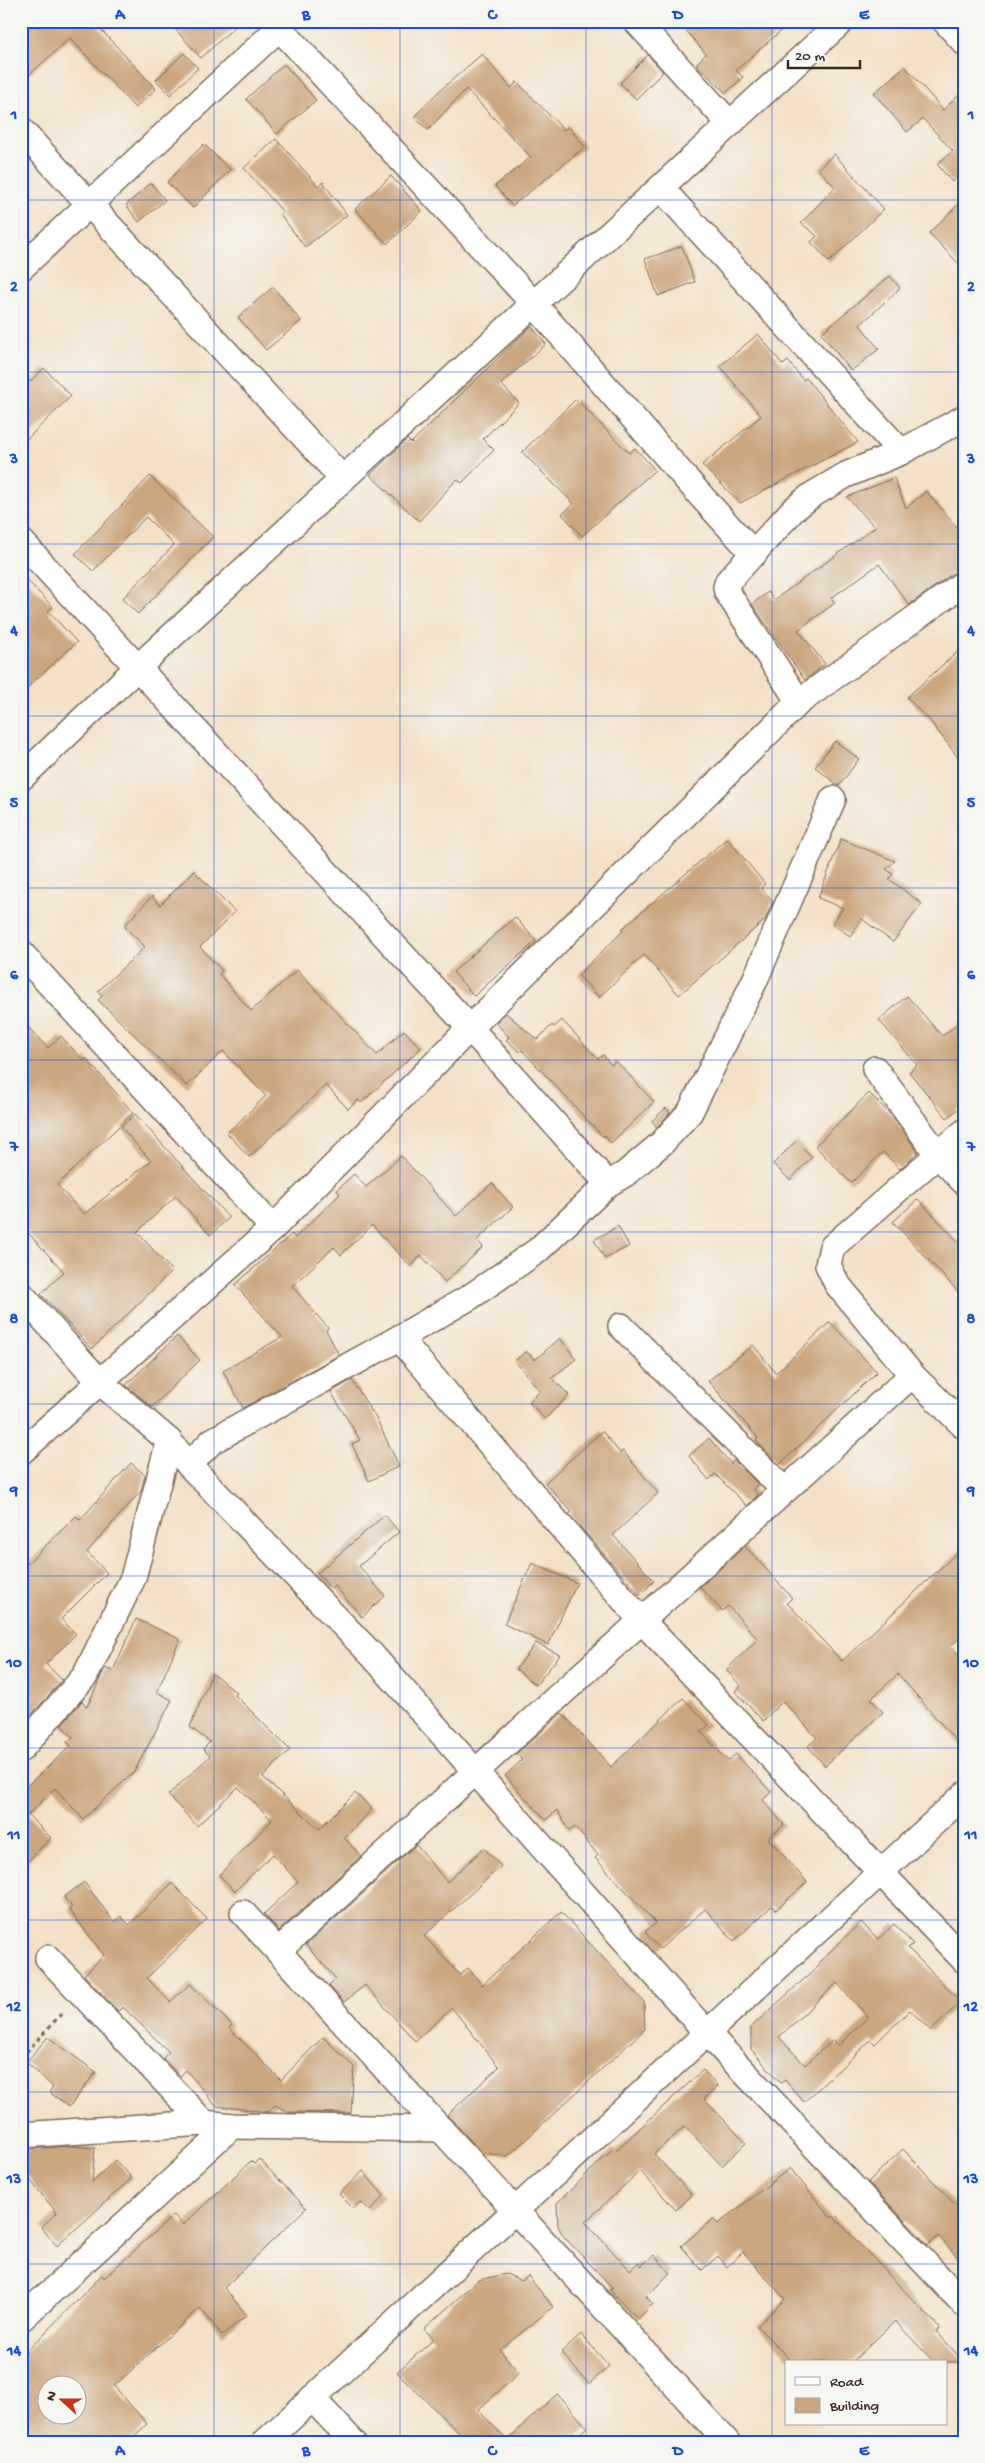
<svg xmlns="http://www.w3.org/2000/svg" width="985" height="2463" viewBox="0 0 985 2463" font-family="'Gochi Hand',sans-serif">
	<rect width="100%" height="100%" fill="#f6f6f2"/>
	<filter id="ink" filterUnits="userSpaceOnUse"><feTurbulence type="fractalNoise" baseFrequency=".02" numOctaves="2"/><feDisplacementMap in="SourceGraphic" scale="10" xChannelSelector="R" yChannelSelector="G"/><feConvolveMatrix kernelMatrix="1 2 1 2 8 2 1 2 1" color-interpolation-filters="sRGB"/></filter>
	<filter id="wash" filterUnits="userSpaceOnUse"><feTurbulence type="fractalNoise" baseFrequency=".0096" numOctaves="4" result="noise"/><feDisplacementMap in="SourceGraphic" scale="20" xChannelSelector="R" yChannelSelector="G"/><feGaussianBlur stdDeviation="1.12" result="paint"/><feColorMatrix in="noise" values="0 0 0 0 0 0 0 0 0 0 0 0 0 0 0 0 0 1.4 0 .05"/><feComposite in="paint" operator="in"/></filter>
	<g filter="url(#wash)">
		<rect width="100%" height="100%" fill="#f3e1c7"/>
		<g id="blocks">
			<g fill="#cba780" fill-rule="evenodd">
				<path d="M 38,21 L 93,21 L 156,89 L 135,108 L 70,38 L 21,82 L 21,37 Z"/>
				<path d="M 168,21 L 241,21 L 201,58 Z"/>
				<path d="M 678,21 L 792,21 L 736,70 L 743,77 L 726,93 L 696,64 L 706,54 Z"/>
				<path d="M 184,53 L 198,68 L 170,95 L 156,80 Z"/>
				<path d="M 482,54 L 511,88 L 517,82 L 564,130 L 568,126 L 585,147 L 512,206 L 495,186 L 531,157 L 466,89 L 428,130 L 414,117 L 437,93 Z"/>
				<path d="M 648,55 L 663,72 L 636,99 L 620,83 Z"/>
				<path d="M 284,64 L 316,100 L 277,134 L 246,99 Z"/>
				<path d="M 905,66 L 943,110 L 964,90 L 964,171 L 952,182 L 937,164 L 953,151 L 923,119 L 907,132 L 874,93 Z"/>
				<path d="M 276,139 L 318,186 L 323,182 L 347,215 L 305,247 L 280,214 L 283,212 L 244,168 Z"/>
				<path d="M 204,144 L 230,170 L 193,208 L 167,182 Z"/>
				<path d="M 834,154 L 884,209 L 829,262 L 811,242 L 817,236 L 801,223 L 835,187 L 818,169 Z"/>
				<path d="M 391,176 L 422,211 L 387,244 L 355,209 Z"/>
				<path d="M 151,183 L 165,200 L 139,222 L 126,205 Z"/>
				<path d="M 964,199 L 964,269 L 929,233 Z"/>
				<path d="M 682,246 L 695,282 L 658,296 L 645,259 Z"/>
				<path d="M 890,276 L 900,288 L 860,325 L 879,349 L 851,371 L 821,333 Z"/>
				<path d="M 273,287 L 301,321 L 266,350 L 238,317 Z"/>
				<path d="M 531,326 L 546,344 L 501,384 L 519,403 L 483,439 L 494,450 L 462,483 L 457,479 L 419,521 L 370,475 L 407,439 L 411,443 Z"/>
				<path d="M 758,334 L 783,365 L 788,361 L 803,380 L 806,378 L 858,442 L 740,503 L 702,465 L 761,416 L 720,366 Z"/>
				<path d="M 44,368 L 71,396 L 21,445 L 21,390 Z"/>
				<path d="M 576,399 L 629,453 L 635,448 L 655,470 L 582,536 L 562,514 L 574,504 L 522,452 Z"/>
				<path d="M 150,476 L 213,537 L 138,614 L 122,599 L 174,545 L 146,517 L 93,571 L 75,554 Z"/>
				<path d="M 894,478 L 906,508 L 926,491 L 964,535 L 964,569 L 956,571 L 909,605 L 879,564 L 831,598 L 835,603 L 798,630 L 825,664 L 805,680 L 752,604 L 768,592 L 774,600 L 875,527 L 847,497 Z"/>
				<path d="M 21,574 L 53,607 L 48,611 L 77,642 L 21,693 Z"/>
				<path d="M 964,646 L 964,765 L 927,717 L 926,718 L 907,697 Z"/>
				<path d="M 835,741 L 859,759 L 839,786 L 815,767 Z"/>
				<path d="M 727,838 L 765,884 L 761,888 L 773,901 L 765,920 L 679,995 L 644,955 L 599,997 L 578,975 L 623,931 L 622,929 Z"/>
				<path d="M 841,839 L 895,861 L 886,869 L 893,874 L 889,879 L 922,904 L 893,942 L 862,919 L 850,936 L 832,924 L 843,908 L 818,898 Z"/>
				<path d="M 194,871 L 235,912 L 200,947 L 222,971 L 219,974 L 251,1011 L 297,970 L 377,1055 L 404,1030 L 421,1048 L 361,1103 L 358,1100 L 348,1109 L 326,1085 L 249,1157 L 227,1133 L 266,1096 L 223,1051 L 187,1086 L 98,1000 L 102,996 L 98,991 L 145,947 L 124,926 L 152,896 L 160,905 Z"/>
				<path d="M 515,917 L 536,941 L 474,996 L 453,972 Z"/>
				<path d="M 907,996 L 942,1036 L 964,1019 L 964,1104 L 947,1118 L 909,1072 L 917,1065 L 879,1020 Z"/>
				<path d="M 506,1013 L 537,1040 L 552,1025 L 554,1027 L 562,1020 L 598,1059 L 603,1055 L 611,1065 L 616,1061 L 654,1102 L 611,1143 L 604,1135 L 603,1137 L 522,1050 L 520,1052 L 506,1040 L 509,1037 L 496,1023 Z"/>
				<path d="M 21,1020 L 48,1048 L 61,1036 L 84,1061 L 86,1058 L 133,1113 L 57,1185 L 84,1214 L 151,1161 L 121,1127 L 135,1114 L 229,1218 L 210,1235 L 176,1196 L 137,1232 L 172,1271 L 92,1349 L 41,1294 L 64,1272 L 21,1225 Z"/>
				<path d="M 869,1093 L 893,1117 L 918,1152 L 900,1169 L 883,1152 L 851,1183 L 815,1146 Z"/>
				<path d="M 666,1108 L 670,1113 L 657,1127 L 652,1121 Z"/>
				<path d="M 796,1141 L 812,1157 L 790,1180 L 773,1164 Z"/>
				<path d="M 401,1156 L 456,1216 L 492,1183 L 513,1207 L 477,1240 L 483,1247 L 445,1282 L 421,1255 L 411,1267 L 372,1225 L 341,1255 L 334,1247 L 292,1286 L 328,1328 L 326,1330 L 339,1355 L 243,1408 L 223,1371 L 282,1337 L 235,1285 L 292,1234 L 295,1238 L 340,1194 L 337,1190 L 354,1174 L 366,1187 Z"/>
				<path d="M 918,1199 L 964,1248 L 964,1298 L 893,1222 Z"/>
				<path d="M 618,1226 L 629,1246 L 605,1259 L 594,1240 Z"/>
				<path d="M 830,1322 L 877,1372 L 779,1465 L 761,1446 L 756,1440 L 758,1438 L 708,1381 L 753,1345 L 776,1373 Z"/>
				<path d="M 177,1336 L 200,1360 L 152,1407 L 126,1385 Z"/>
				<path d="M 560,1338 L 576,1359 L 552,1378 L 569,1395 L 545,1419 L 529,1402 L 540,1391 L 515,1361 L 526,1351 L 535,1360 Z"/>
				<path d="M 352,1380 L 377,1420 L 399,1466 L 369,1481 L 352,1444 L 360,1440 L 331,1392 Z"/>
				<path d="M 602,1431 L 620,1453 L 623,1451 L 658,1493 L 613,1535 L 654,1581 L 640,1595 L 569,1514 L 572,1512 L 545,1483 Z"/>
				<path d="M 709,1438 L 731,1464 L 734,1460 L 758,1484 L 753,1489 L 758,1495 L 747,1506 L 715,1474 L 709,1480 L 689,1456 Z"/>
				<path d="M 131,1463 L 145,1475 L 141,1491 L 87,1552 L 107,1573 L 61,1619 L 76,1634 L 46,1664 L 62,1680 L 21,1727 L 21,1570 L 76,1516 L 80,1520 Z"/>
				<path d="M 385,1515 L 399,1532 L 359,1566 L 385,1596 L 362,1617 L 335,1586 L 331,1589 L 317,1573 Z"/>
				<path d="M 745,1546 L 792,1598 L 787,1603 L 842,1661 L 964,1546 L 964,1634 L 951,1646 L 964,1661 L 964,1750 L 898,1674 L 871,1699 L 883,1712 L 825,1766 L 808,1746 L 817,1738 L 783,1701 L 763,1721 L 735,1691 L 741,1686 L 726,1670 L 758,1639 L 728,1606 L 722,1611 L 700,1587 Z"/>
				<path d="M 532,1563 L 577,1583 L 548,1645 L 504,1624 Z"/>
				<path d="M 136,1619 L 180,1639 L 157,1692 L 172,1700 L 134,1772 L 83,1819 L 55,1788 L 28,1815 L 51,1838 L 21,1868 L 21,1791 L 71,1746 L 67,1742 L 73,1737 L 61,1725 L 82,1701 L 87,1707 L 105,1668 L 113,1671 Z"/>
				<path d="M 536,1643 L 560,1655 L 536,1685 L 516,1669 Z"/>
				<path d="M 212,1673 L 237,1693 L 235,1695 L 290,1750 L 263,1777 L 319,1829 L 355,1793 L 372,1809 L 344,1838 L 361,1856 L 279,1931 L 264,1914 L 298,1882 L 273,1854 L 235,1891 L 219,1875 L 272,1820 L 238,1787 L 197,1826 L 168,1795 L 210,1756 L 203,1749 L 210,1742 L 190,1727 Z"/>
				<path d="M 683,1698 L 709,1725 L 701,1732 L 728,1761 L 736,1754 L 771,1792 L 763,1800 L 784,1825 L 768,1838 L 807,1882 L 776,1910 L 772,1906 L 734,1941 L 705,1909 L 660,1949 L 645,1932 L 656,1923 L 595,1858 L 598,1855 L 575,1827 L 569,1831 L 557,1810 L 546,1820 L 505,1776 L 522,1760 L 516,1754 L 562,1713 L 611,1767 Z"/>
				<path d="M 416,1845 L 447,1882 L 484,1848 L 501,1866 L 424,1936 L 460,1975 L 468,1968 L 482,1985 L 561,1912 L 644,2002 L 645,2029 L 508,2156 L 482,2153 L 447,2115 L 499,2067 L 452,2008 L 415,2041 L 365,1985 L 344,2002 L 329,1986 L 336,1979 L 306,1945 Z"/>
				<path d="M 84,1882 L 114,1922 L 121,1916 L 129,1925 L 172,1883 L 207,1919 L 147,1978 L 170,2002 L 190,1984 L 232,2025 L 229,2028 L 281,2080 L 323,2037 L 354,2067 L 351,2113 L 288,2112 L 275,2105 L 269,2112 L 216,2106 L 186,2070 L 180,2076 L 163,2058 L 169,2052 L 123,2007 L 118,2011 L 84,1975 L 104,1955 L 69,1909 L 72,1907 L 64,1897 Z"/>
				<path d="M 861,1922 L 878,1939 L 894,1924 L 913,1944 L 908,1948 L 961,2002 L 931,2031 L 910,2010 L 875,2044 L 871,2040 L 804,2102 L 785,2080 L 781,2083 L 751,2049 L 751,2027 L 820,1965 L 818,1963 ZM 837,1983 L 868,2017 L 838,2046 L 833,2040 L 805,2065 L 779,2037 Z"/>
				<path d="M 48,2037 L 96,2072 L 69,2107 L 49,2092 L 53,2087 L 26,2062 Z"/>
				<path d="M 703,2070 L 718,2086 L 704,2099 L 746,2143 L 722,2166 L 685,2126 L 654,2154 L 692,2195 L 676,2210 L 640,2171 L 585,2222 L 630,2270 L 638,2262 L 641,2266 L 654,2255 L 670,2273 L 646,2297 L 653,2304 L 638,2319 L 610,2290 L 612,2287 L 564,2237 L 558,2226 L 557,2203 L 613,2149 L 615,2151 Z"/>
				<path d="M 70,2146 L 95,2148 L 92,2182 L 115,2160 L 132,2178 L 57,2246 L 41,2227 L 57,2213 L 21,2169 L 21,2157 L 32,2149 Z"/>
				<path d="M 903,2149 L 964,2214 L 964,2264 L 938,2236 L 928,2245 L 868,2182 Z"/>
				<path d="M 259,2159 L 306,2208 L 224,2288 L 247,2315 L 222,2335 L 200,2308 L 114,2386 L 147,2424 L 128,2442 L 21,2442 L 21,2357 L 102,2275 L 104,2278 L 174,2215 L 183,2225 L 251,2161 L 254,2164 ZM 48,2386 L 78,2386 L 78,2416 L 48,2416 Z"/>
				<path d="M 790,2168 L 831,2218 L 833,2216 L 940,2328 L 936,2331 L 964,2362 L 934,2362 L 895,2321 L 852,2362 L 792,2362 L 757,2326 L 785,2299 L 743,2252 L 727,2267 L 718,2256 L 702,2270 L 681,2246 L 713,2219 L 718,2224 Z"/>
				<path d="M 363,2171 L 384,2196 L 370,2211 L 360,2202 L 353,2208 L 339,2194 Z"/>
				<path d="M 506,2274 L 522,2281 L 528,2276 L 553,2307 L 500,2350 L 519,2373 L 478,2410 L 507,2440 L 557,2394 L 587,2427 L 571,2442 L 468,2442 L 397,2372 L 434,2339 L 424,2329 L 478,2280 Z"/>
				<path d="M 581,2334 L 609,2366 L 589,2384 L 561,2352 Z"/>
			</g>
		</g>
	</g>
	<g filter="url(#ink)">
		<use href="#blocks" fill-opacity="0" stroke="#7b6a59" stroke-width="1"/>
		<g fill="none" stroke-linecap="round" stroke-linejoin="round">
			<defs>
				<g id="minor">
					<path d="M 273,21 L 534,304 L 701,496 L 754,554"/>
					<path d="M 636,21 L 730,124"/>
					<path d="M 945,21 L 964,42"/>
					<path d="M 21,130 L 343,479"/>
					<path d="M 661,188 L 901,452"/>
					<path d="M 21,268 L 279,28"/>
					<path d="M 21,541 L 470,1028 L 608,1184"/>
					<path d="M 799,702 L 727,592 L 726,587 L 728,581 L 793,510 L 812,495 L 846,475 L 901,452 L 964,418"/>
					<path d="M 21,778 L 138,667 L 842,21"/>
					<path d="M 21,953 L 273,1228"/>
					<path d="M 875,1069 L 939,1156 L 964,1182"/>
					<path d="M 964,1132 L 832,1247 L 828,1265 L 837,1284 L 912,1375 L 964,1426"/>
					<path d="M 21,1294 L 100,1382 L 169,1441 L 189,1465 L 372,1655 L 707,2033 L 964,2304"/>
					<path d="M 621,1326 L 784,1490"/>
					<path d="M 399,1338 L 641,1620 L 964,1960"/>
					<path d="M 21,1452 L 273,1228 L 470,1028 L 799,702 L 964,583"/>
					<path d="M 189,1465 L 212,1441 L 399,1338 L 470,1297 L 537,1251 L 608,1184 L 625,1174 L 662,1143 L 690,1112 L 699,1094 L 755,980 L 833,799"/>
					<path d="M 21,1749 L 85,1676 L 133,1578 L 169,1441"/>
					<path d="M 243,1913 L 727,2442"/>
					<path d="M 278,1951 L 912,1375"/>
					<path d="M 48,1958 L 204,2123"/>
					<path d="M 21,2135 L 204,2123 L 232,2126 L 441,2129"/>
					<path d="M 21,2319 L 232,2126"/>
					<path d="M 312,2398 L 353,2442"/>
					<path d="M 265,2442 L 964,1795"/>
				</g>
			</defs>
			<use href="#minor" stroke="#7b6a59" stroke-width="28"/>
			<path stroke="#7b6a59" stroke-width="3" stroke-dasharray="4 4" stroke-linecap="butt" d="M 21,2058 L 64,2011"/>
			<use href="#minor" stroke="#fff" stroke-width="25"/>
		</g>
	</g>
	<path fill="none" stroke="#1d4ed8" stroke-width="1" stroke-opacity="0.55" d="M 214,21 L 214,2442M 400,21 L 400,2442M 586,21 L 586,2442M 772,21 L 772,2442M 21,200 L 964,200M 21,372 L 964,372M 21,544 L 964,544M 21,716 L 964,716M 21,888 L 964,888M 21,1060 L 964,1060M 21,1232 L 964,1232M 21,1404 L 964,1404M 21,1576 L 964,1576M 21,1748 L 964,1748M 21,1920 L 964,1920M 21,2092 L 964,2092M 21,2264 L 964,2264"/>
	<rect width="985" height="2463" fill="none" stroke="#f6f6f2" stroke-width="55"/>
	<rect x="785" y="2360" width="162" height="65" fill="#f6f6f2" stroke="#aba49d"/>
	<rect x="795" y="2377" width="25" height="8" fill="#ffffff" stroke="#aba49d"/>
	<text x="830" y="2386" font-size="15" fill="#3b2a1e">Road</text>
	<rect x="795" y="2398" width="25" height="15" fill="#cba780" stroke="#aba49d"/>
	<text x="830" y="2410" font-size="15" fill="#3b2a1e">Building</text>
	<g transform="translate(62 2400) rotate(291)"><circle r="24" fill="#f6f6f2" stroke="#aba49d"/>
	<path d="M0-4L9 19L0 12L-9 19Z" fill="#c8321e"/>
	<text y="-8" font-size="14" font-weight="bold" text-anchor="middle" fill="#3b2a1e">N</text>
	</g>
	<path d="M788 60v8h72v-8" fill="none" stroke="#3b2a1e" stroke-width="2.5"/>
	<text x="795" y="60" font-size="15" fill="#3b2a1e" stroke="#f6f6f2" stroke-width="4" paint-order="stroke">20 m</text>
	<rect x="28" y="28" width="930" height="2408" fill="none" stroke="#1d4ed8" stroke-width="2"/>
	<g font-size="16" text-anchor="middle" font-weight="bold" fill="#1d4ed8">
		<text x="120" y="19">A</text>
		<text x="306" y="19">B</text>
		<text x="492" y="19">C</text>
		<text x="678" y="19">D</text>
		<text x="864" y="19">E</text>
		<text x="14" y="119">1</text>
		<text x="971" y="119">1</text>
		<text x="14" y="291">2</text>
		<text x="971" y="291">2</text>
		<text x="14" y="463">3</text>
		<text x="971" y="463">3</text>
		<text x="14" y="635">4</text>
		<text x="971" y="635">4</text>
		<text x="14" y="807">5</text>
		<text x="971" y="807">5</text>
		<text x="14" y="979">6</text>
		<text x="971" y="979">6</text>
		<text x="14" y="1151">7</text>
		<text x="971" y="1151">7</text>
		<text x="14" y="1323">8</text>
		<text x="971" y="1323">8</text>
		<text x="14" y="1495">9</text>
		<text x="971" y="1495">9</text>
		<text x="14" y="1667">10</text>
		<text x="971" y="1667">10</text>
		<text x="14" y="1839">11</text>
		<text x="971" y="1839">11</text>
		<text x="14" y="2011">12</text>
		<text x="971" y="2011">12</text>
		<text x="14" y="2183">13</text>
		<text x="971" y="2183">13</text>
		<text x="14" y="2355">14</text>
		<text x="971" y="2355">14</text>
		<text x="120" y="2455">A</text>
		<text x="306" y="2455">B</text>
		<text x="492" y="2455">C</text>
		<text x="678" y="2455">D</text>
		<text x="864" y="2455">E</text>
	</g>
</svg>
